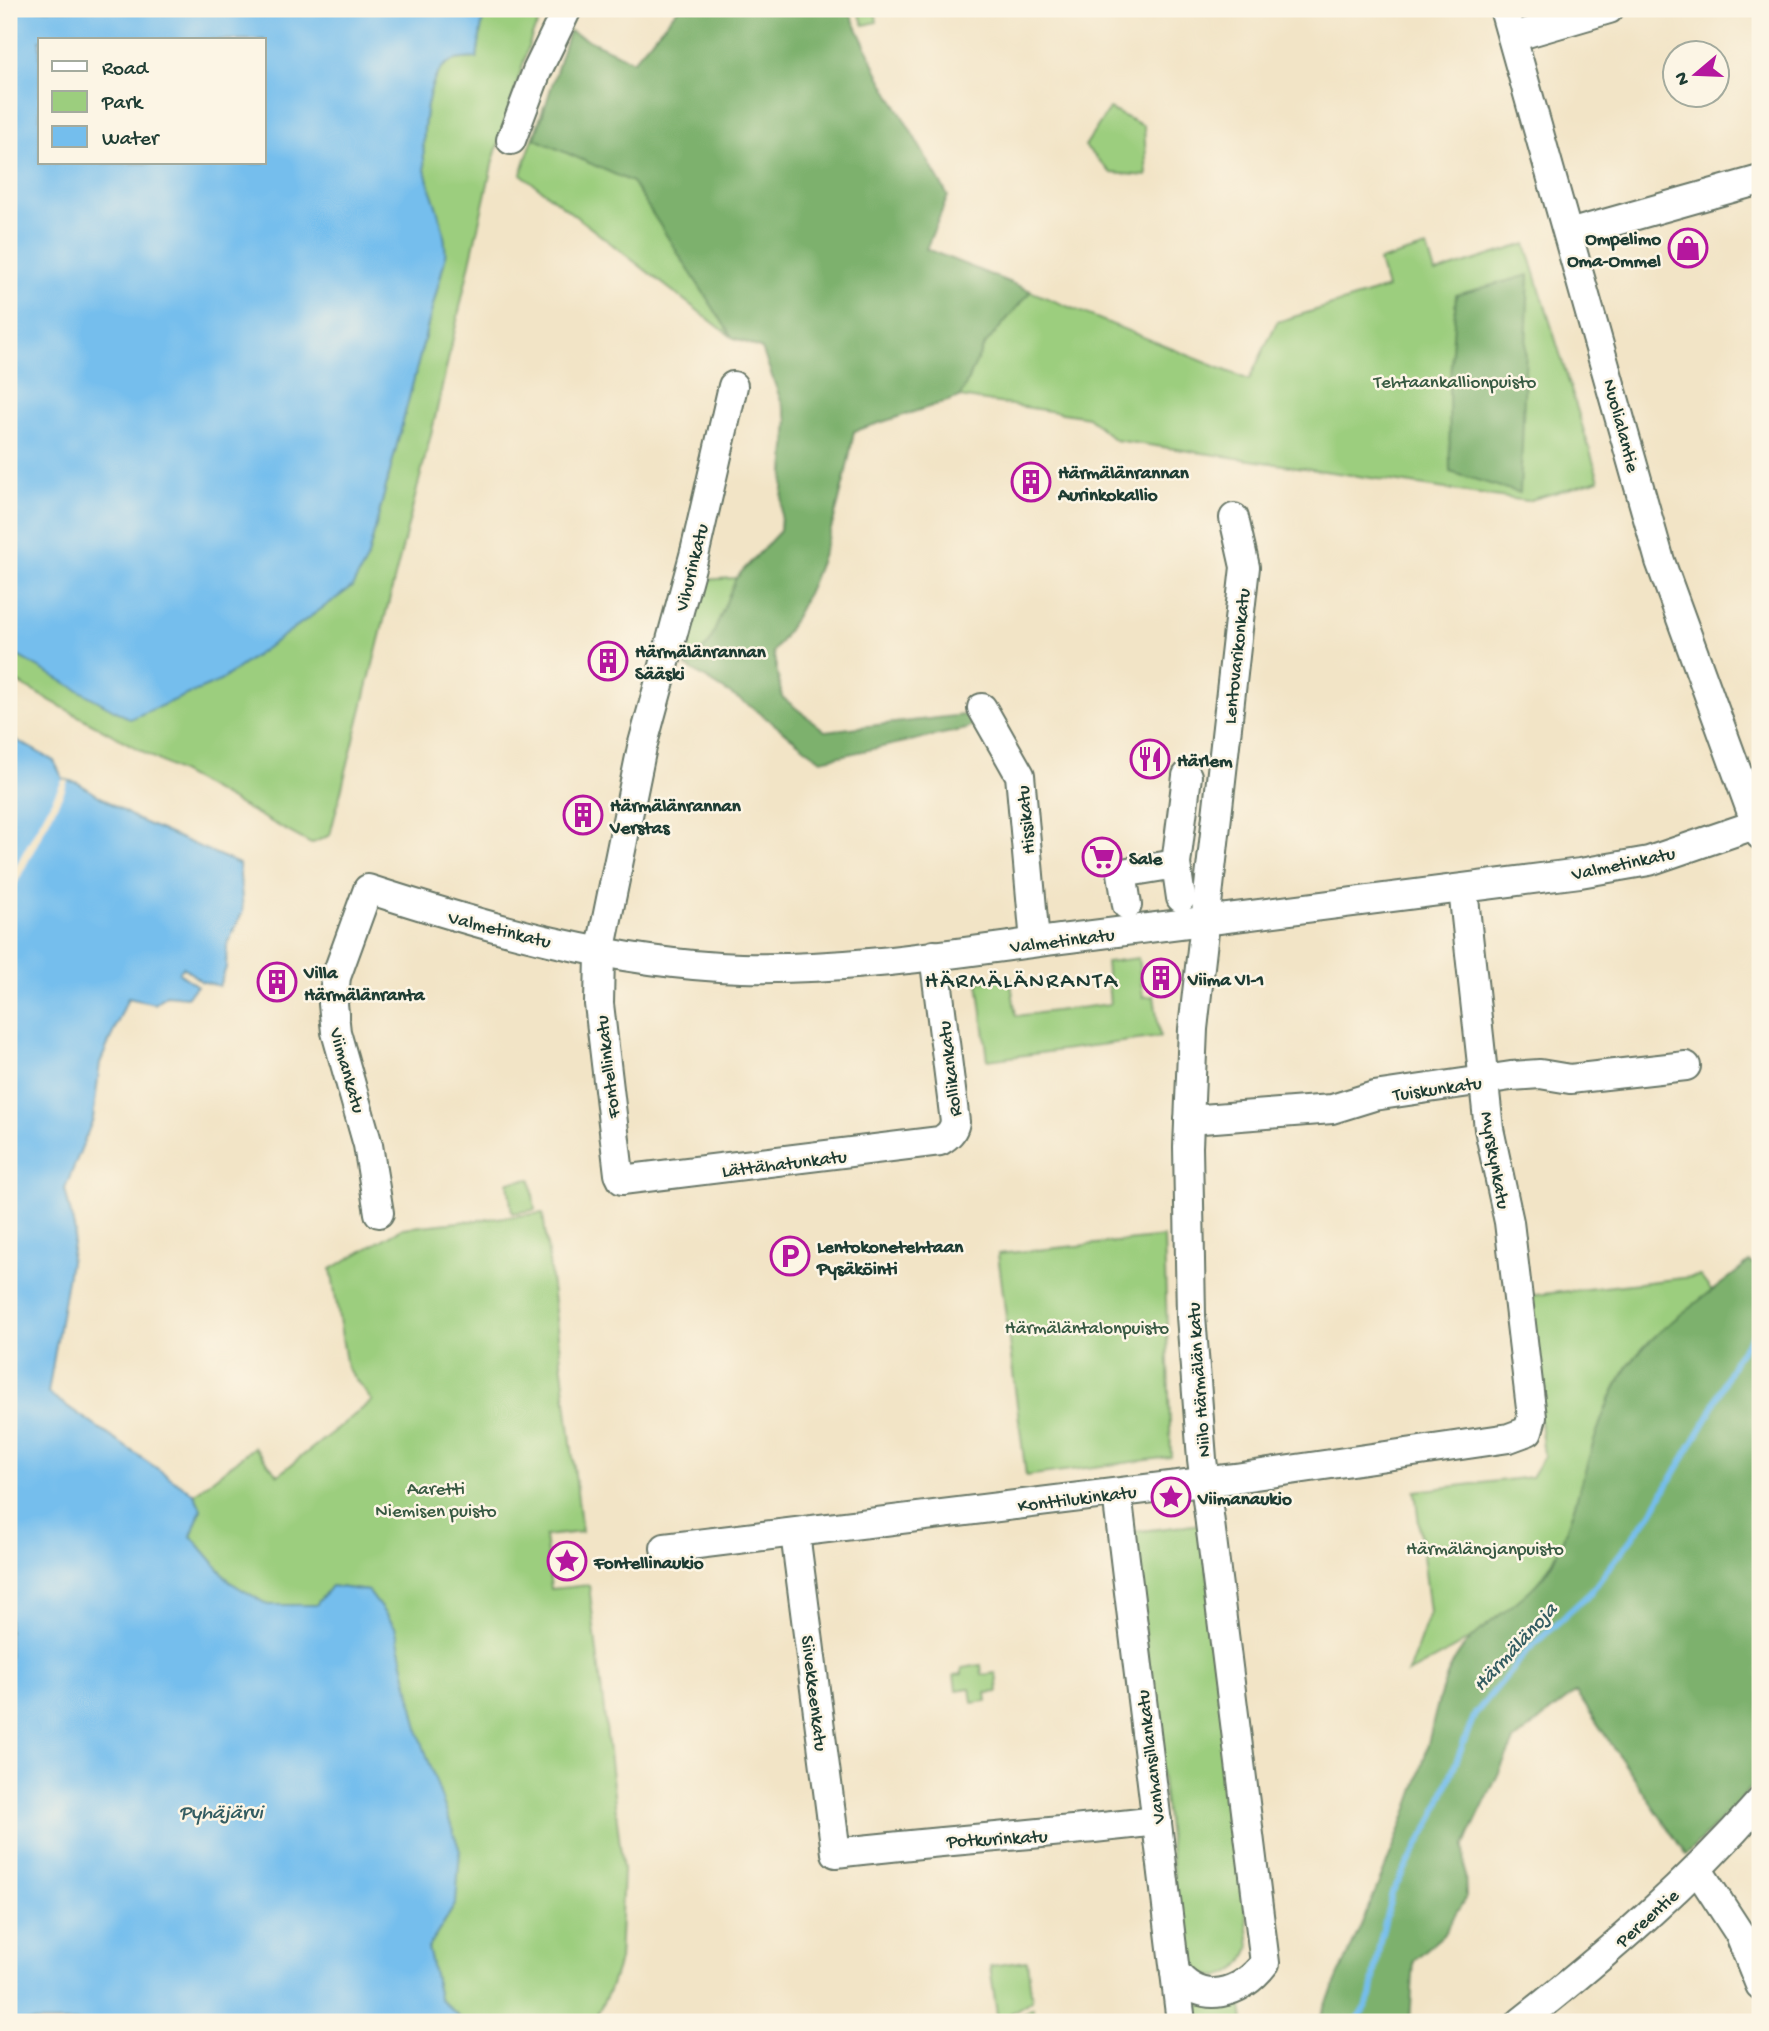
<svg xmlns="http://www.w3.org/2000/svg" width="1769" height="2031" viewBox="0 0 1769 2031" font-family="'Gochi Hand',sans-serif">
	<rect width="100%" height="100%" fill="#fcf5e5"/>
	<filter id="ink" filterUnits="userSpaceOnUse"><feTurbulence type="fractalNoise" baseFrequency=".0143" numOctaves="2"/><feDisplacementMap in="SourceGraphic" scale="14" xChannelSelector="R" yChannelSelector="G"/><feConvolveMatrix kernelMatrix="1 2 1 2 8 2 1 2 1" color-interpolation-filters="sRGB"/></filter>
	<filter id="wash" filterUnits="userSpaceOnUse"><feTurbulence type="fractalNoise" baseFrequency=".00686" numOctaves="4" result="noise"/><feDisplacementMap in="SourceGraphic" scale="28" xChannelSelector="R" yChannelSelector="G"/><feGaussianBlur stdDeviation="1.57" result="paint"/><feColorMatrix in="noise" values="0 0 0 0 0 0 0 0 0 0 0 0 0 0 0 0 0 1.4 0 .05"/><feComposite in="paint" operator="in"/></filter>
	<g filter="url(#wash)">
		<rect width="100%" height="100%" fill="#f2e4c6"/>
		<g fill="#9cce7e" stroke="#5e8659" stroke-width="2">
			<path d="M 484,9 L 546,9 L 532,35 L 493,161 L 435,418 L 330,835 L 311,844 L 9,678 L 9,651 L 130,718 L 367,560 L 445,259 C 448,230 433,202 426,174 C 420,150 423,74 450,62 C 457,58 469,59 477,58 Z"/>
			<path d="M 857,9 L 875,9 L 877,22 L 864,25 Z"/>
			<path d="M 544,106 L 926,249 L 1249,380 L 1277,322 L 1387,288 L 1379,261 L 1427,247 L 1435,273 L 1526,244 L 1599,480 L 1527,501 L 1115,440 L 1088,417 L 960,397 L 854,431 C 841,504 818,592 773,652 L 782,698 L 686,666 L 700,580 L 736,578 L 780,531 L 788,420 L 763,349 L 732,337 L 521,174 Z"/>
			<path d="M 1109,109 L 1144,126 L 1147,176 L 1111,173 L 1085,146 Z"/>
			<path d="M 1138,958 L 1143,997 L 1154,996 L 1160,1037 L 988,1060 L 978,982 L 1010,977 L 1016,1016 L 1110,1004 L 1106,962 Z"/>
			<path d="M 531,1179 L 535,1210 L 512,1213 L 508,1182 Z"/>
			<path d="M 543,1213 L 582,1532 L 545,1536 L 551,1589 L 589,1585 L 623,1870 L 619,1961 L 609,1991 L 593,2022 L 464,2022 L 439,1998 L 428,1948 L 456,1903 L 395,1627 L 368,1591 L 331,1586 L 316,1605 L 267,1605 L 230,1582 L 191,1536 L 201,1509 L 194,1494 L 254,1447 L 278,1475 L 372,1401 L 347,1368 L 331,1269 L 403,1228 Z"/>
			<path d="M 1164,1237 L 1171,1457 L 1026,1476 L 998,1254 Z"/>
			<path d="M 1700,1276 L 1713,1293 C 1679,1315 1641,1342 1620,1379 C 1601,1413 1592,1453 1580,1490 C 1572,1514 1565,1542 1551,1564 C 1519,1616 1460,1646 1408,1673 L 1430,1612 L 1415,1491 L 1531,1477 L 1544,1456 L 1526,1296 Z"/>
			<path d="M 1202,1524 L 1250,1947 C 1236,1984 1206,1986 1183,1954 L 1132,1532 Z"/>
			<path d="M 981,1665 L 982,1675 L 996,1673 L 998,1692 L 986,1693 L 987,1701 L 972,1703 L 970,1688 L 956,1690 L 954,1675 L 962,1674 L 962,1668 Z"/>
			<path d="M 1027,1961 L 1032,2000 L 998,2021 L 990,1966 Z"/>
			<path d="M 1241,1998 L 1244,2022 L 1190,2022 L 1188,2005 Z"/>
			<path d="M 1033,2008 L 1035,2022 L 1008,2022 Z"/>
		</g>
		<g fill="#7db16d" stroke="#4e7750" stroke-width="2">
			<path d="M 678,9 L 848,9 L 880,77 L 948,196 L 926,249 L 1031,291 L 984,346 L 960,397 L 854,431 C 841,504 818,592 773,652 L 782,697 L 825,731 L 998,711 L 966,729 L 821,760 L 753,708 L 686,666 L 709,644 L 736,578 L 780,531 L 788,420 L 762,349 L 732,337 L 632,182 L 535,139 L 569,31 L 633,61 Z"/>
			<path d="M 1529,275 L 1520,493 L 1450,472 L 1449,392 L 1456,295 Z"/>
			<path d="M 1749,1262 L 1760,1268 L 1760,1775 L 1739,1802 L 1686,1855 L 1576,1692 L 1514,1741 L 1464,1846 L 1466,1897 L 1443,1935 L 1414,1960 L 1410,2022 L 1318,2022 C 1353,1944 1389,1865 1417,1783 C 1430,1746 1434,1703 1451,1667 C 1470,1624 1531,1604 1553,1561 C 1582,1503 1588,1434 1621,1378 C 1650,1328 1706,1299 1749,1262 Z"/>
		</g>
		<g fill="#74beed" stroke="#4a7e90" stroke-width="2" fill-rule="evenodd">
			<path d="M 9,9 L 484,9 L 477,58 C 469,59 457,58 450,62 C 423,74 420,150 426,174 C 433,202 448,230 445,259 L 367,560 L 352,587 L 220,681 L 130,719 L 9,651 ZM 40,40 L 264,40 L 264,163 L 40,163 Z"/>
			<path d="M 9,736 L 54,761 L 63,779 L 78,783 L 138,820 L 239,864 L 243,911 L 227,945 L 226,968 L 219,986 L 201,981 L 183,967 L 179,973 L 197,986 L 187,997 L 166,995 L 155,1004 L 128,998 L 100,1063 L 93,1119 L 65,1189 L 75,1232 L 48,1393 L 194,1494 L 201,1509 L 191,1536 L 230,1582 L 268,1605 L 316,1605 L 331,1586 L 368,1591 L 395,1627 L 419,1733 L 460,1851 L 456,1903 L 428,1948 L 439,1998 L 464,2022 L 9,2022 Z"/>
		</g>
		<path fill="#f2e4c6" d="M 63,779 L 68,781 L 64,792 L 9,899 L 9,878 Z"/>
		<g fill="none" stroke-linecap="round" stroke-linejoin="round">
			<path stroke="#74beed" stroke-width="6" d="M 1356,2022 L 1371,1997 L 1380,1941 L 1392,1893 L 1434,1817 L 1475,1714 L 1528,1650 L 1590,1593 L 1651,1513 L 1708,1417 L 1735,1359 L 1760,1326"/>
		</g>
	</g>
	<g filter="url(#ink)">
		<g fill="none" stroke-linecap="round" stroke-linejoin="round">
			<defs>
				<g id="minor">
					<path d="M 1504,9 L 1660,561 L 1760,835"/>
					<path d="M 1513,37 L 1609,9"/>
					<path d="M 511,140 L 537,71 L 567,9"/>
					<path d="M 1569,234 L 1760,180"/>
					<path d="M 733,386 L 695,552 L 642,747 L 600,953 L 599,1004 L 619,1174 L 622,1180 L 940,1141 C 948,1136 953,1132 955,1122 L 934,955"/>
					<path d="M 982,708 L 1020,775 L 1035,942"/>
					<path d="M 1181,898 L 1176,864 L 1187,776"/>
					<path d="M 1127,905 L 1122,873 L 1176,864"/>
					<path d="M 1189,1120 L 1332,1109 L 1374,1096 L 1511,1076 L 1540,1074 L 1570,1079 L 1686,1066"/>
					<path d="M 379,1213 L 368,1145 L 336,1032 L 333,1004 L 336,977 L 368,889 C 489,928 613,964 741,968 C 856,971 971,950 1085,936 C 1250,915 1415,895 1580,873 L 1649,861 L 1760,823"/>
					<path d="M 1117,1493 L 1181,2022"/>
					<path d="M 795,1533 L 836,1853 C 943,1840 1050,1834 1157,1821"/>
					<path d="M 665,1548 L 1235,1478 L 1509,1438 L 1528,1431 L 1532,1417 L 1509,1222 L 1489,1129 L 1463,889"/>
					<path d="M 1698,1870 L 1739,1933 L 1760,1985"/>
					<path d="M 1175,1972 C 1202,2007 1241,1994 1265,1963 L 1202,1459 L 1191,1316 L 1188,1147 L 1193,1029 L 1245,567 L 1234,518"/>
					<path d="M 1521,2022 C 1607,1954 1688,1884 1760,1802"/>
				</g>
			</defs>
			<use href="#minor" stroke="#697767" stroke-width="32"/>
			<use href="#minor" stroke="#fff" stroke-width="28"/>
		</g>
	</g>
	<defs>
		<symbol id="shop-ring" viewBox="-11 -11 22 22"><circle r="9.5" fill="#fcf5e5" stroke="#b5179e" stroke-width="1.5"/><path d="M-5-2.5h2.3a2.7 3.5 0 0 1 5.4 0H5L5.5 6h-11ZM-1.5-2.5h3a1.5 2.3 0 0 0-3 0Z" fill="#b5179e"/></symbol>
		<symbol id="building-ring" viewBox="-11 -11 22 22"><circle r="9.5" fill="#fcf5e5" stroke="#b5179e" stroke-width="1.5"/><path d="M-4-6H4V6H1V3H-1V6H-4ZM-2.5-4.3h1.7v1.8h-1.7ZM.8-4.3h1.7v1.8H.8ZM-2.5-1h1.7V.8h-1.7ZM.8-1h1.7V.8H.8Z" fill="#b5179e"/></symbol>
		<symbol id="restaurant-ring" viewBox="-11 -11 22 22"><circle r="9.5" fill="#fcf5e5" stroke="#b5179e" stroke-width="1.5"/><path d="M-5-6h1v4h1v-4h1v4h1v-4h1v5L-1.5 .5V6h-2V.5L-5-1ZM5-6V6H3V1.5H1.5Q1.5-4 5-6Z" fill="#b5179e"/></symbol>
		<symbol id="supermarket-ring" viewBox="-11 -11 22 22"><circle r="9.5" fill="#fcf5e5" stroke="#b5179e" stroke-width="1.5"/><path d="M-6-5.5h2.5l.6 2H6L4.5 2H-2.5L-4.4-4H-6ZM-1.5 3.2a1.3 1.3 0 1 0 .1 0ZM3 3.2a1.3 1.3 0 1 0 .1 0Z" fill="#b5179e"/></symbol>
		<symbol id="parking-ring" viewBox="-11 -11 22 22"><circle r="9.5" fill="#fcf5e5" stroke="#b5179e" stroke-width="1.5"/><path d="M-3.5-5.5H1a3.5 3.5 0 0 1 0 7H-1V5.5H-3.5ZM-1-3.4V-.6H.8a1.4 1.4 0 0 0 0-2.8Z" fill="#b5179e"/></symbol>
		<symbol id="sight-ring" viewBox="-11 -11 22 22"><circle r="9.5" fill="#fcf5e5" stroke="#b5179e" stroke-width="1.5"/><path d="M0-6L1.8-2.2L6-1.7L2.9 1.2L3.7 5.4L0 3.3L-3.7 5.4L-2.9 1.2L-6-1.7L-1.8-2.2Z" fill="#b5179e"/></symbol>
	</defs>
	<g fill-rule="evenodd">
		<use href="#shop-ring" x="1666" y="226" width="44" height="44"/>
		<use href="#building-ring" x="1009" y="460" width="44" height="44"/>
		<use href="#building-ring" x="586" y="639" width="44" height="44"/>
		<use href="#restaurant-ring" x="1128" y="737" width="44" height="44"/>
		<use href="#building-ring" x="561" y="793" width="44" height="44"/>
		<use href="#supermarket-ring" x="1080" y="835" width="44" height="44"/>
		<use href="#building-ring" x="1139" y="956" width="44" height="44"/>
		<use href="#building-ring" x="255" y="960" width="44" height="44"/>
		<use href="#parking-ring" x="768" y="1234" width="44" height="44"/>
		<use href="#sight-ring" x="1149" y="1475" width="44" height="44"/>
		<use href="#sight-ring" x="545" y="1539" width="44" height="44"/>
	</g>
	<g text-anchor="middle" stroke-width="5" stroke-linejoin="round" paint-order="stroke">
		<g font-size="19" font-weight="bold" fill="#1f3d34" stroke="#fcf5e5" text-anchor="start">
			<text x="1661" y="244" text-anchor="end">Ompelimo<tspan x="1661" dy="22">Oma-Ommel</tspan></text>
			<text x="1058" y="478">Härmälänrannan<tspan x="1058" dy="22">Aurinkokallio</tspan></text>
			<text x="635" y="657">Härmälänrannan<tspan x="635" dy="22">Sääski</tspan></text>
			<text x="1177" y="766">Härlem</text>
			<text x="610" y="811">Härmälänrannan<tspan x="610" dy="22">Verstas</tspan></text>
			<text x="1129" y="864">Sale</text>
			<text x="304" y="978">Villa<tspan x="304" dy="22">Härmälänranta</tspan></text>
			<text x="1188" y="985">Viima VI-1</text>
			<text x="817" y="1252">Lentokonetehtaan<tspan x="817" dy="22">Pysäköinti</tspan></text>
			<text x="1198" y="1504">Viimanaukio</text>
			<text x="594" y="1568">Fontellinaukio</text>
		</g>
		<g font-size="19" fill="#385a43" stroke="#fcf5e5">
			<text x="1455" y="387">Tehtaankallionpuisto</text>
			<text x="1087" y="1333">Härmäläntalonpuisto</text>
			<text x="436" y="1494">Aaretti<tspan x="436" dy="22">Niemisen puisto</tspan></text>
			<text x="1485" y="1554">Härmälänojanpuisto</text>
		</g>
		<g font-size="19" fill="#1f3d34" stroke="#fcf5e5">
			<text transform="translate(1623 425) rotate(75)" y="7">Nuolialantie</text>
			<text transform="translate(690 567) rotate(-76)" y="7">Vihurinkatu</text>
			<text transform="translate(1235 656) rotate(-84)" y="7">Lentovarikonkatu</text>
			<text transform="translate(1024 820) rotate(-95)" y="7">Hissikatu</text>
			<text transform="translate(1623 862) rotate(-12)" y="7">Valmetinkatu</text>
			<text transform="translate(500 928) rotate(14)" y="7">Valmetinkatu</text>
			<text transform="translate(1062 939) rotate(-7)" y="7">Valmetinkatu</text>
			<text transform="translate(606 1067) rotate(-97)" y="7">Fontellinkatu</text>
			<text transform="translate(948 1069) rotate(-97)" y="7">Rollikankatu</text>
			<text transform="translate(349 1070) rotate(74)" y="7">Viimankatu</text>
			<text transform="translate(1437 1087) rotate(-8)" y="7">Tuiskunkatu</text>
			<text transform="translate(1497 1160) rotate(80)" y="7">Myrskynkatu</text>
			<text transform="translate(784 1162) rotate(-7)" y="7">Lättähatunkatu</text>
			<text transform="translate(1197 1380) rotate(-94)" y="7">Niilo Härmälän katu</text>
			<text transform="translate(1077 1497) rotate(-7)" y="7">Konttilukinkatu</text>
			<text transform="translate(816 1693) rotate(83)" y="7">Siivekkeenkatu</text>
			<text transform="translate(1149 1757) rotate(-97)" y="7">Vanhansillankatu</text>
			<text transform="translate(997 1837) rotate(-3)" y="7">Potkurinkatu</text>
			<text transform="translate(1646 1917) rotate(-42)" y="7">Pereentie</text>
		</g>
		<g font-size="21" font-style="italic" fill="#345d62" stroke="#fcf5e5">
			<text transform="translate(1514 1646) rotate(-47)" y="7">Härmälänoja</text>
			<text x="221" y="1818">Pyhäjärvi</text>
		</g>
		<g font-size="23" letter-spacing="2" fill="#1f3d34" stroke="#fcf5e5">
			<text x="1022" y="987">HÄRMÄLÄNRANTA</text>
		</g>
	</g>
	<rect width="1769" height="2031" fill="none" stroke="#fcf5e5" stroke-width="35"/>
	<rect x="38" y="38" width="228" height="126" fill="#fcf5e5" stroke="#a4ab9e" stroke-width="2"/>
	<rect x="52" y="61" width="35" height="10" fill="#ffffff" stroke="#a4ab9e" stroke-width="2"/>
	<text x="102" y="74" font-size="21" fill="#1f3d34">Road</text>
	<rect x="52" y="91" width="35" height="21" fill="#9cce7e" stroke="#a4ab9e" stroke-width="2"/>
	<text x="102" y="108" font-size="21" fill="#1f3d34">Park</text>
	<rect x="52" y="126" width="35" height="21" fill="#74beed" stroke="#a4ab9e" stroke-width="2"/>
	<text x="102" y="144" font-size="21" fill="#1f3d34">Water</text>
	<g transform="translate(1696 74) rotate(251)"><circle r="33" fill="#fcf5e5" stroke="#a4ab9e" stroke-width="2"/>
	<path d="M0-5L12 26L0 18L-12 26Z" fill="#b5179e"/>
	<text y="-10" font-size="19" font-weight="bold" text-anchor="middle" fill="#1f3d34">N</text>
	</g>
</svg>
